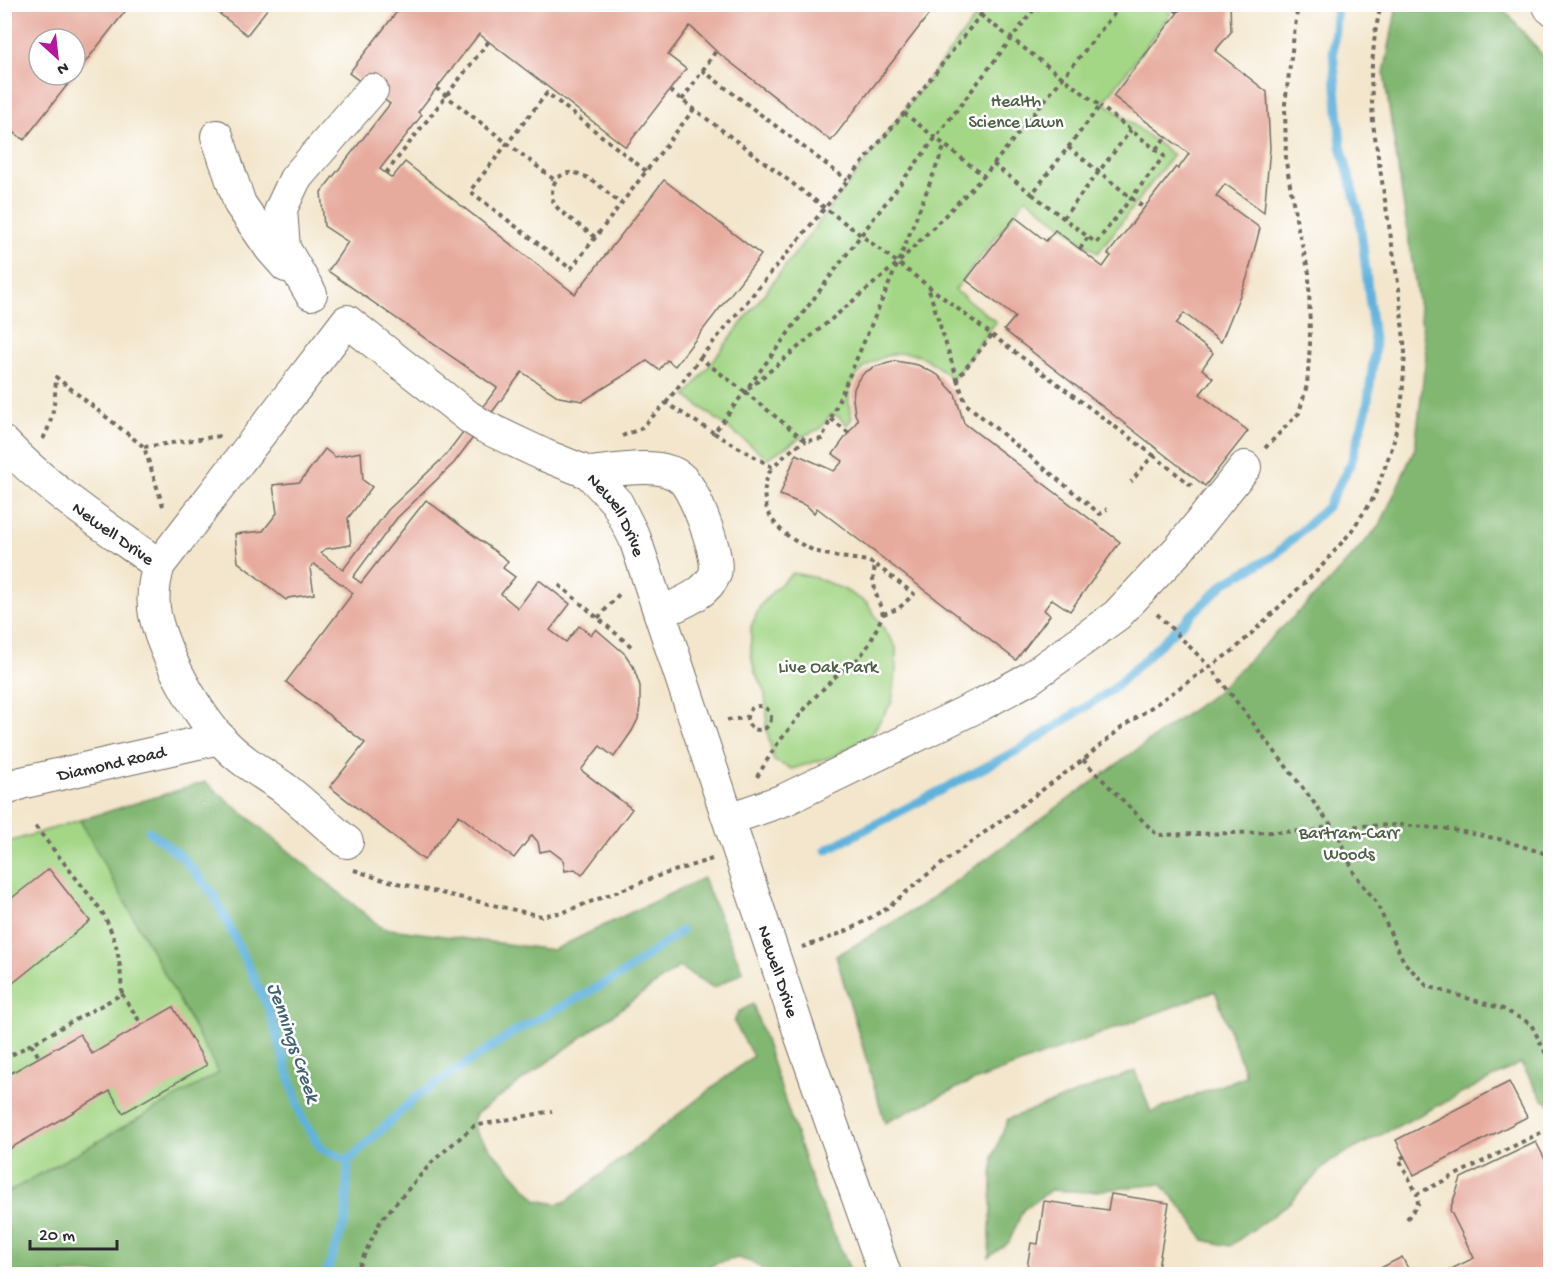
<svg xmlns="http://www.w3.org/2000/svg" width="1555" height="1279" viewBox="0 0 1555 1279" font-family="'Gochi Hand',sans-serif">
	<rect width="100%" height="100%" fill="#fff"/>
	<filter id="ink" filterUnits="userSpaceOnUse"><feTurbulence type="fractalNoise" baseFrequency=".0167" numOctaves="2"/><feDisplacementMap in="SourceGraphic" scale="12" xChannelSelector="R" yChannelSelector="G"/><feConvolveMatrix kernelMatrix="1 2 1 2 8 2 1 2 1" color-interpolation-filters="sRGB"/></filter>
	<filter id="wash" filterUnits="userSpaceOnUse"><feTurbulence type="fractalNoise" baseFrequency=".008" numOctaves="4" result="noise"/><feDisplacementMap in="SourceGraphic" scale="24" xChannelSelector="R" yChannelSelector="G"/><feGaussianBlur stdDeviation="1.35" result="paint"/><feColorMatrix in="noise" values="0 0 0 0 0 0 0 0 0 0 0 0 0 0 0 0 0 1.4 0 .05"/><feComposite in="paint" operator="in"/></filter>
	<g filter="url(#wash)">
		<rect width="100%" height="100%" fill="#f3e6cc"/>
		<g fill="#a3d685" stroke="#678058" stroke-width="1.5">
			<path d="M 985,5 L 1159,5 L 1171,13 L 1104,102 L 1173,155 L 1098,253 L 1026,198 L 955,290 L 996,322 L 953,379 C 941,370 928,357 913,354 C 887,349 853,367 849,395 C 848,403 850,411 852,418 L 847,425 L 838,416 L 830,415 L 820,429 L 805,435 L 768,458 L 686,396 Z"/>
			<path d="M 793,573 L 817,578 L 845,590 L 867,603 L 896,647 L 896,671 L 892,702 L 871,735 L 836,755 L 792,769 L 774,761 L 766,727 L 767,712 L 764,688 L 755,673 L 751,655 L 751,627 L 760,606 L 776,588 Z"/>
			<path d="M 80,820 L 219,1073 L 5,1194 L 5,843 Z"/>
		</g>
		<g fill="#82b772" stroke="#56714e" stroke-width="1.5">
			<path d="M 1397,5 L 1500,5 L 1550,64 L 1550,1104 L 1543,1100 L 1521,1063 L 1330,1161 L 1287,1205 L 1230,1246 L 1204,1240 L 1187,1214 L 1161,1184 L 1086,1192 L 1051,1190 L 1023,1210 L 1009,1242 L 989,1257 L 993,1157 L 1008,1119 L 1135,1071 L 1151,1112 L 1246,1076 L 1215,991 L 961,1086 L 885,1123 L 836,956 L 922,905 L 1214,694 L 1324,587 L 1380,525 L 1415,448 L 1426,355 L 1384,74 Z"/>
			<path d="M 205,782 L 382,928 L 553,950 L 703,878 L 743,972 L 714,988 L 679,967 L 476,1114 C 471,1121 474,1129 479,1136 L 537,1200 L 556,1204 L 567,1201 L 753,1056 L 734,1022 L 738,1012 L 753,1004 L 816,1194 L 852,1274 L 769,1274 L 754,1263 L 738,1258 L 717,1263 L 695,1274 L 5,1274 L 5,1194 L 219,1073 L 80,820 Z"/>
		</g>
		<g fill="none" stroke-linecap="round" stroke-linejoin="round">
			<g stroke="#61b2dc" stroke-width="9">
				<path d="M 149,831 L 183,858 L 214,895 L 268,1007 L 302,1118 L 321,1148 L 348,1161"/>
				<path d="M 826,850 L 1024,747 L 1113,689 L 1226,582 L 1274,556 L 1327,507 L 1351,463 L 1367,407 L 1375,348 L 1359,213 L 1341,146 L 1333,52 L 1337,4"/>
				<path d="M 348,1161 L 417,1096 L 516,1031 L 624,973 L 681,931"/>
				<path d="M 326,1274 L 346,1218 L 348,1161"/>
			</g>
		</g>
		<g id="blocks">
			<g fill="#e7ab9e" fill-rule="evenodd">
				<path d="M 4,4 L 131,4 L 24,140 L 15,133 L 4,147 ZM 39,39 L 75,39 L 75,75 L 39,75 Z"/>
				<path d="M 207,4 L 271,4 L 247,35 Z"/>
				<path d="M 403,4 L 937,4 L 831,141 L 716,51 L 690,26 L 668,55 L 686,69 L 626,147 L 479,34 L 418,112 L 422,115 L 380,169 L 392,178 L 405,162 L 575,294 L 664,180 L 761,255 L 675,366 L 667,360 L 659,370 L 647,361 L 583,401 L 559,397 L 522,372 L 454,463 L 397,518 L 353,577 L 361,583 L 426,500 L 508,561 L 503,568 L 515,577 L 501,594 L 518,608 L 539,580 L 570,604 L 550,630 L 566,642 L 579,626 L 591,635 L 596,629 L 625,654 L 633,666 L 640,686 L 640,706 L 638,719 L 632,731 L 614,757 L 600,746 L 581,770 L 632,809 L 582,875 L 575,869 L 565,871 L 563,860 L 550,850 L 540,852 L 538,842 L 532,835 L 514,858 L 459,815 L 424,860 L 330,787 L 365,743 L 286,682 L 353,593 L 314,564 L 310,568 L 314,594 L 288,598 L 286,600 L 238,562 L 235,534 L 263,531 L 277,513 L 273,485 L 300,482 L 325,449 L 335,457 L 361,452 L 363,480 L 372,487 L 348,518 L 351,545 L 325,549 L 321,553 L 343,570 L 388,510 L 444,457 L 497,388 L 328,271 L 348,242 L 324,226 L 321,192 L 390,104 L 349,73 Z"/>
				<path d="M 1180,4 L 1230,4 L 1231,32 L 1215,51 L 1267,92 L 1270,148 L 1264,212 L 1225,184 L 1216,196 L 1260,228 L 1247,278 L 1221,342 L 1184,313 L 1176,324 L 1213,353 L 1202,369 L 1213,378 L 1200,394 L 1248,431 L 1205,486 L 1004,330 L 1015,317 L 966,280 L 1015,217 L 1046,241 L 1055,230 L 1103,267 L 1111,256 L 1108,254 L 1176,167 L 1178,169 L 1189,154 L 1113,96 L 1183,6 Z"/>
				<path d="M 896,361 L 918,365 L 938,375 L 955,394 L 964,423 L 1120,542 L 1070,611 L 1052,599 L 1044,610 L 1050,615 L 1016,660 L 817,508 L 814,513 L 807,506 L 780,495 L 796,454 L 834,471 L 843,461 L 833,454 L 858,420 L 855,414 L 853,399 L 854,389 L 858,380 L 864,373 L 874,367 Z"/>
				<path d="M 49,869 L 90,921 L 13,983 L 4,972 L 4,904 Z"/>
				<path d="M 173,1007 L 207,1065 L 123,1113 L 110,1091 L 4,1152 L 4,1077 L 80,1034 L 92,1054 Z"/>
				<path d="M 1509,1082 L 1527,1117 L 1414,1175 L 1396,1140 Z"/>
				<path d="M 1536,1142 L 1550,1169 L 1550,1274 L 1441,1274 L 1474,1258 L 1450,1210 L 1461,1178 Z"/>
				<path d="M 1111,1194 L 1169,1203 L 1157,1274 L 1026,1274 L 1031,1243 L 1038,1244 L 1044,1201 L 1108,1210 Z"/>
				<path d="M 1402,1257 L 1411,1274 L 1369,1274 Z"/>
			</g>
		</g>
	</g>
	<g filter="url(#ink)">
		<use href="#blocks" fill-opacity="0" stroke="#716c63" stroke-width="1.5"/>
		<g fill="none" stroke-linecap="round" stroke-linejoin="round">
			<defs>
				<g id="minor">
					<path d="M 1548,4 L 1550,8"/>
					<path d="M 217,136 L 240,204 L 271,249 L 286,266"/>
					<path d="M 311,294 L 284,248 L 281,209 L 295,179 L 372,90"/>
					<path id="s1" d="M 4,443 C 49,490 106,527 159,565"/>
					<path d="M 589,473 C 609,471 649,464 667,471 C 672,472 679,476 683,480 C 695,492 721,558 715,574 C 706,595 679,604 660,613"/>
					<path id="s2" d="M 4,790 L 21,783 L 220,738"/>
					<path d="M 729,819 L 784,800 L 982,704 L 1030,678 L 1117,615 L 1180,548 L 1245,467"/>
					<path id="s3" d="M 347,842 C 326,825 306,805 284,788 C 264,774 242,762 225,744 C 197,715 164,655 155,615 C 152,599 154,581 159,565 L 347,321 L 469,417 L 485,427 L 544,455 L 589,473 L 617,503 L 635,539 L 801,1037 L 885,1274"/>
				</g>
			</defs>
			<use href="#minor" stroke="#716c63" stroke-width="34"/>
			<g stroke="#716c63" stroke-width="4" stroke-dasharray="4.5 4.5" stroke-linecap="butt">
				<path d="M 966,4 L 1100,106 L 1032,194 L 993,164"/>
				<path d="M 1167,4 L 1178,12"/>
				<path d="M 702,70 L 847,180"/>
				<path d="M 436,88 L 556,181"/>
				<path d="M 670,91 L 898,263 L 984,176 L 1122,4"/>
				<path d="M 682,100 L 716,51"/>
				<path d="M 904,113 L 984,176"/>
				<path d="M 1068,147 L 1144,208"/>
				<path d="M 1156,149 L 1166,137"/>
				<path d="M 646,171 L 547,93 L 470,191 L 571,269 L 694,109"/>
				<path d="M 386,173 L 489,41"/>
				<path d="M 1032,194 L 1096,243 L 1164,156 L 1100,106"/>
				<path d="M 1063,218 L 1131,130"/>
				<path d="M 595,237 C 583,227 565,217 555,205 C 551,198 551,189 555,182 C 572,156 605,191 621,204"/>
				<path d="M 1080,249 L 1088,237"/>
				<path d="M 992,335 L 1153,455 L 1131,482"/>
				<path d="M 700,358 L 904,113 L 989,4"/>
				<path d="M 957,379 L 966,404 L 1100,514 L 1107,509"/>
				<path d="M 745,392 L 806,441 L 822,439 L 898,263 L 945,145"/>
				<path d="M 666,403 L 700,358 L 745,392 L 898,263 L 992,335 L 957,379 L 928,287"/>
				<path d="M 831,419 L 849,433"/>
				<path d="M 714,433 L 772,467 L 795,447 L 806,441"/>
				<path d="M 622,436 L 640,429 L 666,403 L 714,433 L 861,235 L 1038,4"/>
				<path d="M 43,439 C 54,419 55,399 56,377 L 144,447 L 164,509"/>
				<path d="M 144,447 L 220,436"/>
				<path d="M 1265,448 L 1299,413 L 1307,385 L 1310,344 L 1309,273 L 1297,224 L 1286,162 L 1285,104 L 1298,4"/>
				<path d="M 1153,455 L 1192,486"/>
				<path d="M 876,565 L 914,594 L 898,609 L 883,614"/>
				<path d="M 559,585 L 633,648"/>
				<path d="M 1157,614 L 1210,667 L 1338,834 L 1354,873 L 1376,902 L 1404,962 L 1427,986 L 1503,1009 L 1531,1024 L 1550,1062"/>
				<path d="M 598,618 L 621,592"/>
				<circle cx="759" cy="718" r="12"/>
				<path d="M 727,720 L 747,718"/>
				<path d="M 1083,760 L 1157,835 L 1313,831 L 1331,825"/>
				<path d="M 757,777 L 775,747 L 811,701 L 841,671 L 859,658 L 870,643 L 883,614 L 876,594 L 873,579 L 875,565 L 868,561 C 850,558 830,557 813,550 C 777,535 751,506 772,467"/>
				<path d="M 1338,834 L 1356,826 L 1401,825 L 1448,829 L 1499,839 L 1550,855"/>
				<path d="M 354,870 L 380,879 L 541,916 L 564,912 L 658,876 L 712,859"/>
				<path d="M 802,947 L 824,940 L 853,928 L 887,908 L 928,874 L 1083,760 L 1120,729 L 1234,650 L 1321,567 L 1350,533 L 1374,497 L 1393,445 L 1402,400 L 1405,352 L 1399,289 L 1373,124 L 1371,76 L 1375,33 L 1381,4"/>
				<path d="M 122,994 L 142,1025"/>
				<path d="M 31,1044 L 39,1057"/>
				<path d="M 4,1059 L 122,994 C 120,959 118,941 101,910 L 35,826"/>
				<path d="M 1405,1156 L 1399,1159 L 1417,1194 L 1548,1129 L 1550,1132"/>
				<path d="M 1407,1219 L 1418,1204 L 1417,1194"/>
				<path d="M 355,1274 L 381,1220 L 434,1160 L 474,1126 L 552,1111"/>
			</g>
			<use href="#minor" stroke="#fff" stroke-width="32"/>
		</g>
	</g>
	<g text-anchor="middle" stroke-width="5" stroke-linejoin="round" paint-order="stroke">
		<g font-size="18" fill="#4f5e46" stroke="#fff">
			<text x="1016" y="106">Health<tspan x="1016" dy="21">Science Lawn</tspan></text>
			<text x="828" y="672">Live Oak Park</text>
			<text x="1349" y="838">Bartram-Carr<tspan x="1349" dy="21">Woods</tspan></text>
		</g>
		<g font-size="18" fill="#2b2b2b" stroke="#fff">
			<text dy="6" stroke="none"><textPath href="#s3" startOffset="1002">Newell Drive</textPath></text>
			<text dy="6" stroke="none"><textPath href="#s1" startOffset="142">Newell Drive</textPath></text>
			<text dy="6" stroke="none"><textPath href="#s2" startOffset="111">Diamond Road</textPath></text>
			<text dy="6" stroke="none"><textPath href="#s3" startOffset="1488">Newell Drive</textPath></text>
		</g>
		<g font-size="20" font-style="italic" fill="#416172" stroke="#fff">
			<text transform="translate(295 1042) rotate(71)" y="7">Jennings Creek</text>
		</g>
	</g>
	<rect width="1555" height="1279" fill="none" stroke="#fff" stroke-width="24"/>
	<g transform="translate(57 57) rotate(153)"><circle r="28" fill="#ffffff" stroke="#aaaaaa" stroke-width="1.5"/>
	<path d="M0-4.5L10 22L0 15L-10 22Z" fill="#b5179e"/>
	<text y="-9" font-size="16" font-weight="bold" text-anchor="middle" fill="#2b2b2b">N</text>
	</g>
	<path d="M30 1240v9h87v-9" fill="none" stroke="#2b2b2b" stroke-width="3"/>
	<text x="39" y="1240" font-size="18" fill="#2b2b2b" stroke="#ffffff" stroke-width="4.5" paint-order="stroke">20 m</text>
</svg>
